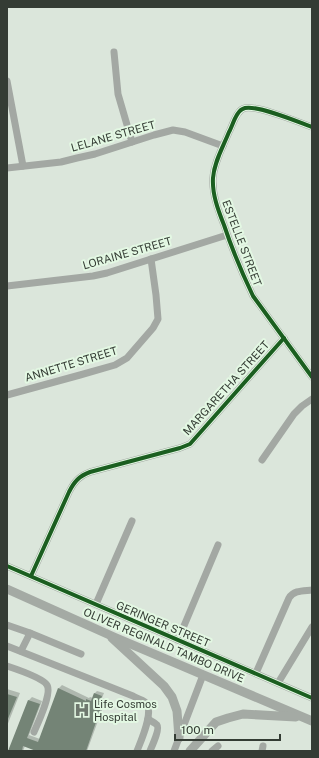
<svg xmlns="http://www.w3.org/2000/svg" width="319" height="758" viewBox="0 0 319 758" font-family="'Public Sans',sans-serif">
	<rect width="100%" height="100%" fill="#dbe6db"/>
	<g fill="#0003">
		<path d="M 62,685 L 89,698 L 90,697 L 93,698 L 94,694 L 97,691 L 104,693 L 102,698 L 106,699 L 87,751 L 36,751 L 36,750 L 25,746 L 23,751 L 13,751 L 10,750 L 29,700 L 32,697 L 42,701 L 29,735 L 40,739 L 59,688 Z"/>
		<path d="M 7,689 L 20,693 L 7,726 Z"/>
	</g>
	<g fill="#748476">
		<path d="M 58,688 L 86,701 L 86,699 L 91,701 L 94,693 L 102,696 L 100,701 L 103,702 L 86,751 L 36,751 L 23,746 L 22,751 L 8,751 L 28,700 L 40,704 L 27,738 L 38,742 Z"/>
		<path d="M 7,694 L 17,697 L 7,721 Z"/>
	</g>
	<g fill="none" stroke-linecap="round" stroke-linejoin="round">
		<g stroke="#a3a8a3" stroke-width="7">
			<path d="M 114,52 L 118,94 L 132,142"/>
			<path d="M 7,81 L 23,166"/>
			<path d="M 312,127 C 298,122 258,105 245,108 C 236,110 233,125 229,132 C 223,147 214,162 213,178 C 212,194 218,210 224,225 C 232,249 242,273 253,296 L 312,377"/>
			<path d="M 7,168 L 61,162 L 77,158 L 95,154 L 154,135 L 173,130 L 185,132 L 223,146"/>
			<path d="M 7,286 L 93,276 L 107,273 L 227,235"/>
			<path d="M 7,395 L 80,375 L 115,365 L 127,358 L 153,328 L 158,319 L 156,295 L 151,259"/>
			<path d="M 262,460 L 294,414 L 302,406 L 312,399"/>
			<path d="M 7,566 L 312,698"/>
			<path d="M 31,576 L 69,492 C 74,482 79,476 90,472 L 180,448 L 190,444 L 198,435 L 284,338"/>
			<path d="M 96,604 L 132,521"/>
			<path d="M 7,625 L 30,633"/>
			<path d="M 178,640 L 218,545"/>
			<path d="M 7,646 L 133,696 C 137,699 145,700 147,704 C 153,714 141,741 137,751"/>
			<path d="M 21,651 L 30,633 L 81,654"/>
			<path d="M 7,666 C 16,669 43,678 47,685 C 52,693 38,723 34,732"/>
			<path d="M 256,673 L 289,598 C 294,590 303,591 312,590"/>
			<path d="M 278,683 L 312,627"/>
			<path d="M 148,719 C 151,721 155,723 157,725 C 160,729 152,746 150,751"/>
			<path d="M 174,751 L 203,675"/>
			<path d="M 212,751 L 218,746"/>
			<path d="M 262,751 L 263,746"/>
		</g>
		<g stroke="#a4aaa4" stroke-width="9">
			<path d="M 7,589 L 114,637 L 312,721"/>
			<path d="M 112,638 L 164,686 L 172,697 L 177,711 L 179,738"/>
			<path d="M 190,751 L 216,722 L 228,718 L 243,714 L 296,717"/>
		</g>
		<defs>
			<g id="cycleway">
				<path d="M 312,127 C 298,122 258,105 245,108 C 236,110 233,125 229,132 C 223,147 214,162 213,178 C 212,194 218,210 224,225 C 232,249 242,273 253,296 L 312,377"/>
				<path d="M 7,566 L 312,698"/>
				<path d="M 31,576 L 69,492 C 74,482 79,476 90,472 L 180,448 L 190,444 L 198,435 L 284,338"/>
			</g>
		</defs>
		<use href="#cycleway" stroke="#e3f8e3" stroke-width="6"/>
		<use href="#cycleway" stroke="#1b5e20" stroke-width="4"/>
	</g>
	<defs>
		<symbol id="hospital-bare" viewBox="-9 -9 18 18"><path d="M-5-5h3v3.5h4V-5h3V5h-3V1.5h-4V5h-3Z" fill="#6e786e" stroke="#e3f8e3" stroke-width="2.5" paint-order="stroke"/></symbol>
	</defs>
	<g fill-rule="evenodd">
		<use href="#hospital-bare" x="71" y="699" width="22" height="22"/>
	</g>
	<g text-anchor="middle" stroke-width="4" stroke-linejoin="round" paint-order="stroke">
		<g font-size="11" fill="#343c34" stroke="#e3f8e3">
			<text transform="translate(113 136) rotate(-16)" y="4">LELANE STREET</text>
			<text transform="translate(242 243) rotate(69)" y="4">ESTELLE STREET</text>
			<text transform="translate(127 253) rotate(-16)" y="4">LORAINE STREET</text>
			<text transform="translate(71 364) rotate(-17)" y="4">ANNETTE STREET</text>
			<text transform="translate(226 388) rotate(-48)" y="4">MARGARETHA STREET</text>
			<text transform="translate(163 624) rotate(23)" y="4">GERINGER STREET</text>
			<text transform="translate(164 645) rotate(23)" y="4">OLIVER REGINALD TAMBO DRIVE</text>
		</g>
		<g font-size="11" fill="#343c34" stroke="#e3f8e3" text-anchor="start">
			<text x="94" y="708">Life Cosmos<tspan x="94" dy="13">Hospital</tspan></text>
		</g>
	</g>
	<rect width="319" height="758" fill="none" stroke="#343c34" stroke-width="16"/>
	<path d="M175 734v6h105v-6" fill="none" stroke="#343c34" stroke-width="2"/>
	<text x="181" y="734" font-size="12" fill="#343c34" stroke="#e3f8e3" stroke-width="3" paint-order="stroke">100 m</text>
</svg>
